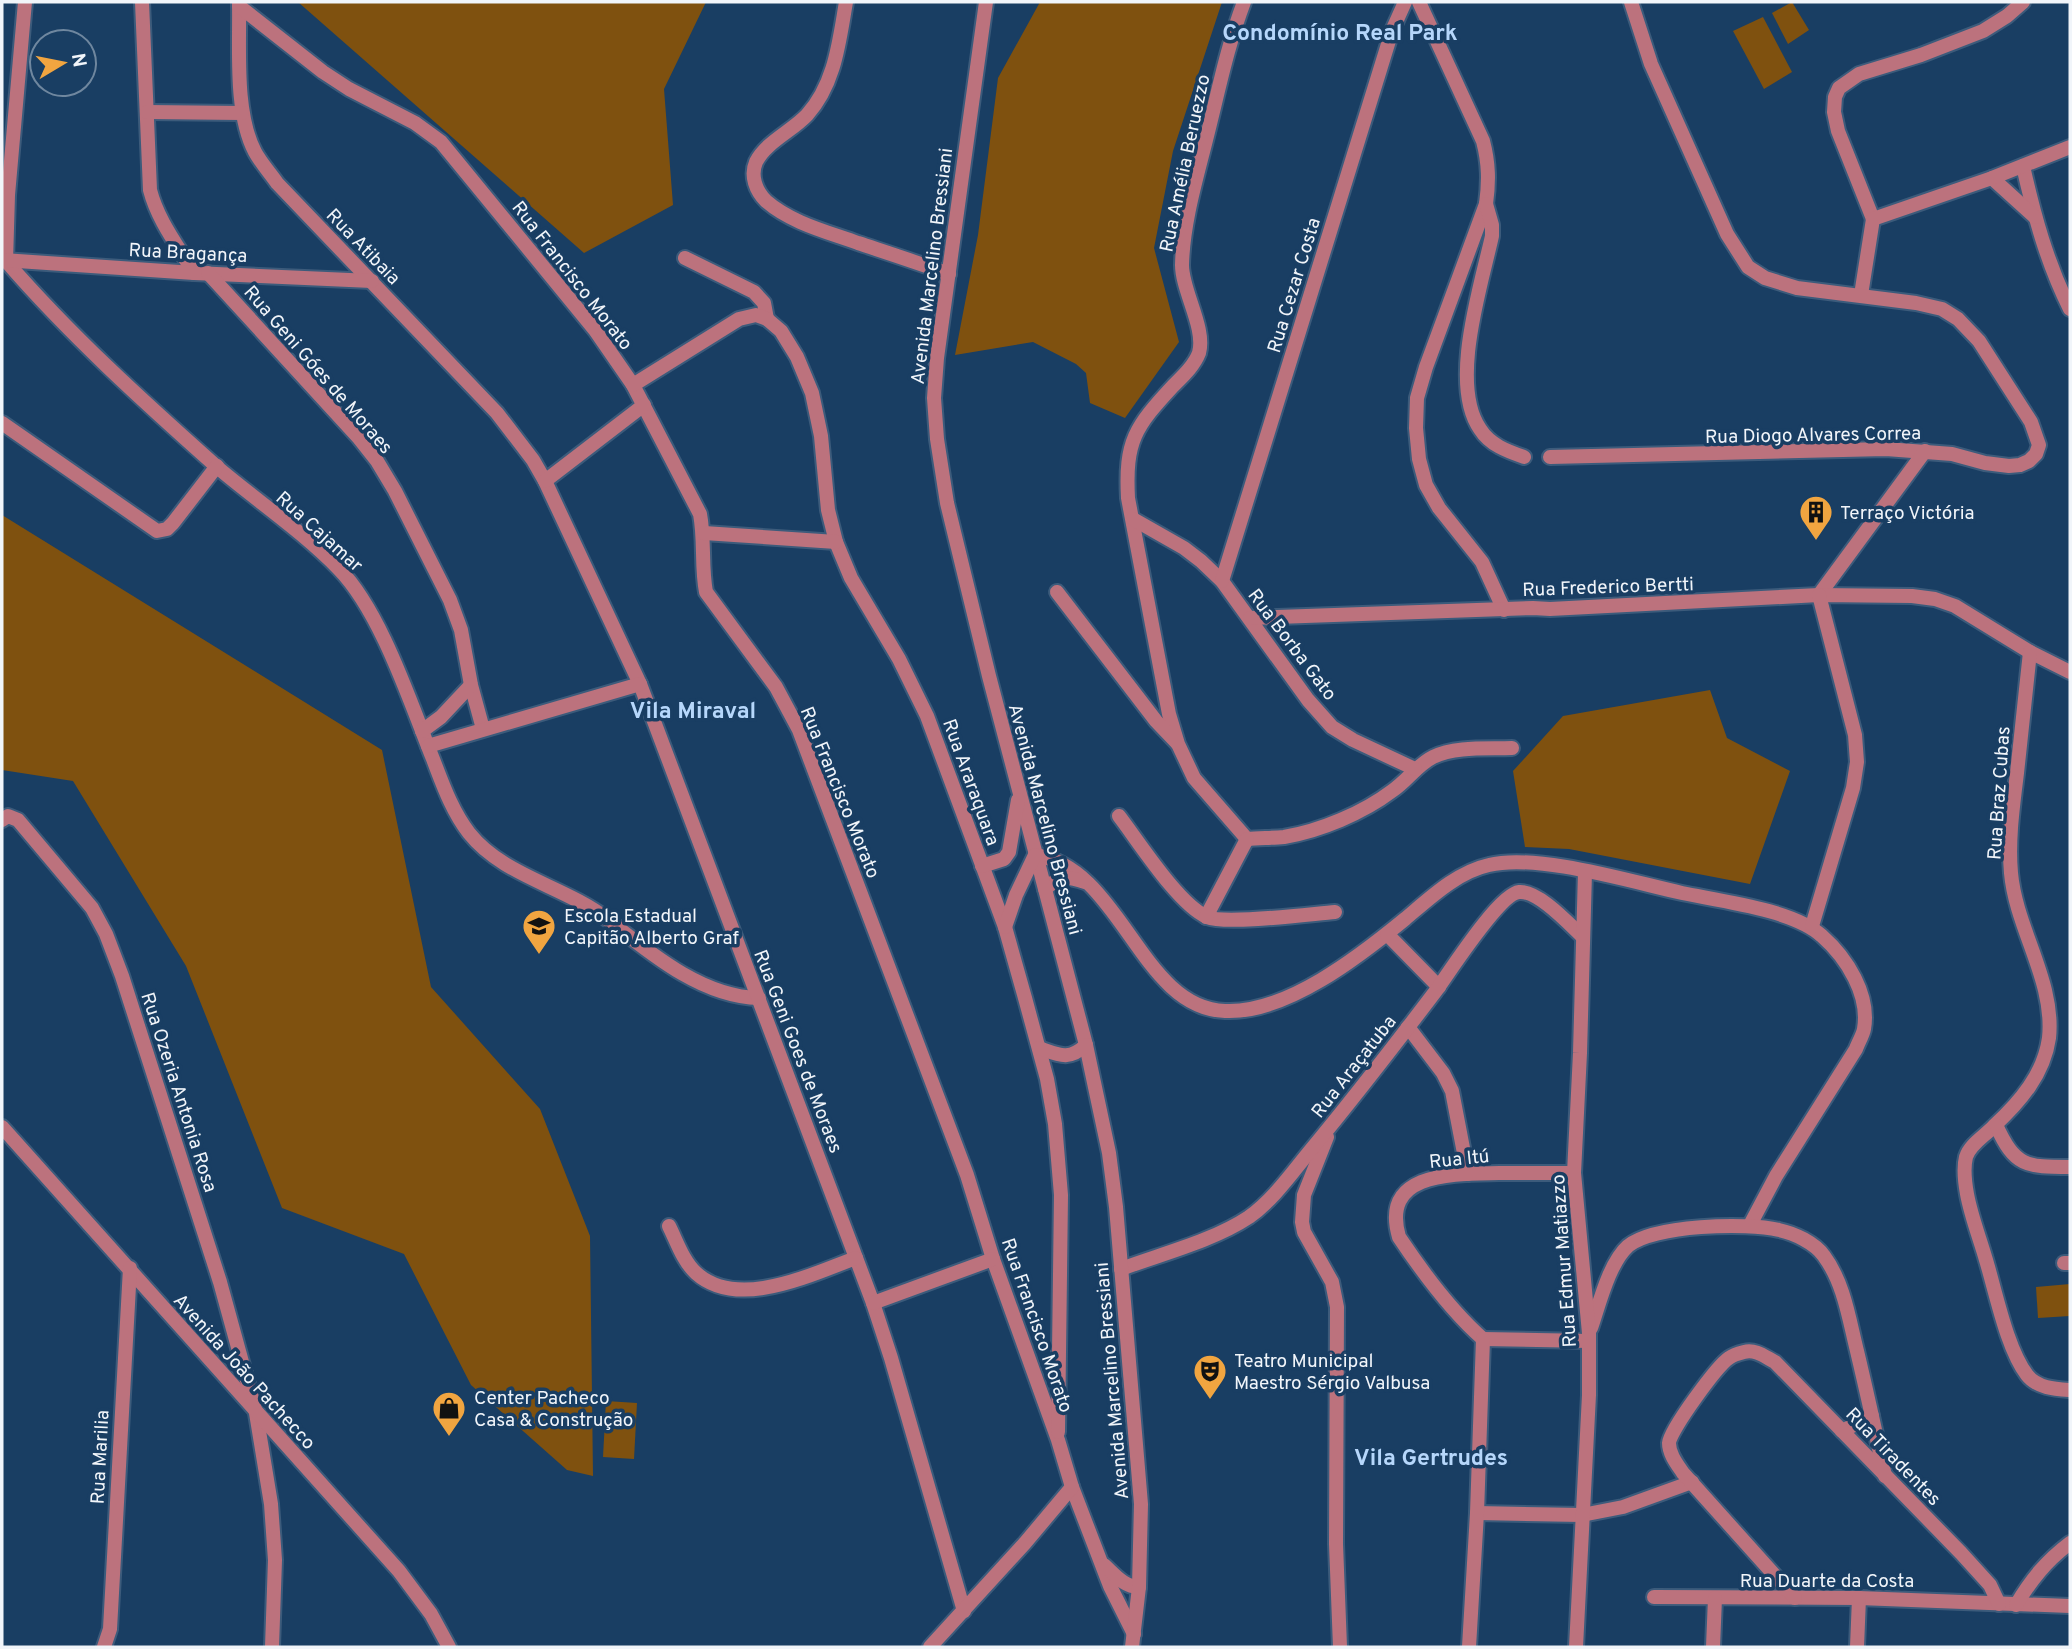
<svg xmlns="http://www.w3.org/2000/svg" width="2072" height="1649" viewBox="0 0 2072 1649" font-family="Overpass,sans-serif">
	<rect width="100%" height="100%" fill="#193e63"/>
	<g fill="#7f510f">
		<path d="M 298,2 L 706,2 L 664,89 L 673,205 L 584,253 Z"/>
		<path d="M 1040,2 L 1222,2 L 1173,151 L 1154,248 L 1179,342 L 1125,418 L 1090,403 L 1086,373 L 1076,364 L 1033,342 L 955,355 L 978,235 L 998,78 Z"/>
		<path d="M 1792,2 L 1809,30 L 1788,44 L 1772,13 Z"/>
		<path d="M 1763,17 L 1792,72 L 1764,89 L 1733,31 Z"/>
		<path d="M 2,515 L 382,750 L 431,987 L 540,1109 L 590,1236 L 593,1476 L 567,1470 L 471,1385 L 404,1254 L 282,1208 L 186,966 L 73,781 L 2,770 Z"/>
		<path d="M 1710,690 L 1727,738 L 1790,771 L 1750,884 L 1569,849 L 1525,847 L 1513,771 L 1563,716 Z"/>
		<path d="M 2070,1284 L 2070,1316 L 2038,1318 L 2036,1287 Z"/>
		<path d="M 606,1401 L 637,1403 L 634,1459 L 603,1457 Z"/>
	</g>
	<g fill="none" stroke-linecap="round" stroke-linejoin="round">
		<defs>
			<g id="minor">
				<path d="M 25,2 L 8,195 L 6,261 C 70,335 144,402 217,467 C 257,501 302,531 339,569 C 381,612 410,702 433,759 C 443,785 452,811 469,833 C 503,876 564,886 607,919 C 650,953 702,997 759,998"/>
				<path d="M 142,2 L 150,190 C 158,221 178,246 194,273"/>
				<path d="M 239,2 C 240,47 234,112 255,152 C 261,163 270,173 277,183 L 497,413 L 533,460 L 545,481 L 640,684 L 873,1303 L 891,1358 L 964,1611"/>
				<path d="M 846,2 C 839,42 835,84 807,115 C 792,131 766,142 756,162 C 750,176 756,191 766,201 C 791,223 828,232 858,243 C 888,253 919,263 949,274"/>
				<path d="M 1244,2 C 1227,47 1218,93 1206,140 C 1196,180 1183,223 1182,265 C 1182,291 1206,328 1199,353 C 1194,366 1183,376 1173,386 C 1135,427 1125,441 1128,498 L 1169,714 L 1178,744 L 1194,778 L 1247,839 C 1259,838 1272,838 1284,837 C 1320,831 1363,813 1392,791 C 1407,781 1417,765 1433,757 C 1455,746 1488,749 1512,748"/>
				<path d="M 1419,2 L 1483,141 C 1489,164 1489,182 1486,204 L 1426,367 L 1417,398 L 1416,428 L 1419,459 L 1426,485 L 1439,508 L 1482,562 L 1504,610"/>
				<path d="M 239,6 L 323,72 L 349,89 L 415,123 L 441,142 L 595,330 L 633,385 L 700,514 C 705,540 701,566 706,592 L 776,687 L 799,730 L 967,1175 L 993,1259 L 1058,1440 L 1072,1487 L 1110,1586 L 1134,1634"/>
				<path d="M 147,112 L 242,113"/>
				<path d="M 2023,166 C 2034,215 2047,263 2070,309"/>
				<path d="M 1992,178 L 2035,217"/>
				<path d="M 1486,204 L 1492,225 L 1492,236 C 1481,286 1449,384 1480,429 C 1490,445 1507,451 1524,457"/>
				<path d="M 1873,219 L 1838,131 L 1834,112 L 1835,97 L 1839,88 L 1859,74 L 1921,55 L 1983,31 L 2007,16 L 2023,2"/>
				<path d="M 685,258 L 754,292 L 764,303 L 767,319"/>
				<path d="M 3,260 L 194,273 L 372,281"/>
				<path d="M 208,273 L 358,437 L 377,461 L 395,491 L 450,600 L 461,630 L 471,685 L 483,729"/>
				<path d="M 1861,295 L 1873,219 L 1992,178 L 2070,147"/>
				<path d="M 633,385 L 739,319 L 756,315 L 767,319 L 781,331 L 797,357 L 812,393 L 821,436 L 828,510 L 836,542 L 851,578 L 899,659 L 927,716 L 1005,927 L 1025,998 L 1047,1079 L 1055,1124 L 1061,1195 L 1058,1432"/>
				<path d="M 2,423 L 157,531 L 167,529 L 173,523 L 217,466"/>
				<path d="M 1550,457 L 1886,449 L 1952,454 L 1985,463 L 2009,466 L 2020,465 L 2029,461 L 2036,454 L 2039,445 L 2031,422 L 1979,341 L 1958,319 L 1942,309 L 1916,303 L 1797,288 L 1765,278 L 1748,267 L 1727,234 L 1651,64 L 1631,2"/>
				<path d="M 545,481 L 644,405"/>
				<path d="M 1133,519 L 1184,548 L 1201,561 L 1222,581 L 1308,700 L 1332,727 L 1353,740 L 1415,769"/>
				<path d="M 704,533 L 836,542"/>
				<path d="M 1222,581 L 1392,31 L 1405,2"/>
				<path d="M 1057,592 L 1156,721 L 1177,743"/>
				<path d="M 1819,595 L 1925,451"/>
				<path d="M 1250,618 L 1533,608 L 1550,609 L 1819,595 L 1912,596 L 1935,599 L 1955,606 L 2030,652 L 2070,672"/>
				<path d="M 2030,652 C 2026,692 2021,733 2017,773 C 2013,806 2008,840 2011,873 C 2016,929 2055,981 2049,1038 C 2044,1074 2020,1102 1994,1126 C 1985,1136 1970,1144 1966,1157 C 1963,1169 1965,1183 1967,1194 C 1971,1216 1980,1239 1986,1260 C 1996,1293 2007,1349 2027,1375 C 2037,1388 2055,1389 2070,1390"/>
				<path d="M 422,731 L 441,717 L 471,685"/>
				<path d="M 428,746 L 640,684"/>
				<path d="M 1119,816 C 1139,842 1178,904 1207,917 C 1226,925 1310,914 1335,912"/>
				<path d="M 2,820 L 8,816 L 18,820 L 92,908 L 106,934 L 122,976 L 220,1282 L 256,1413 L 271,1504 L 275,1560 L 272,1647"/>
				<path d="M 1035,855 C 1122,868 1140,1008 1225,1011 C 1286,1014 1360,956 1405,919 C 1430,898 1457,872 1489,865 C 1537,853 1632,882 1682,893 C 1721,901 1794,910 1822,936 C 1847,958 1870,995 1864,1029 C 1863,1035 1858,1043 1856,1049 L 1776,1176 L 1750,1225"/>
				<path d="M 1045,889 C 1060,875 1066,876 1085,882"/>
				<path d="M 1206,917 L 1247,839"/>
				<path d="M 1812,926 L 1853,788 L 1857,762 L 1855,735 L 1819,595"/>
				<path d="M 1387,934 L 1439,987"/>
				<path d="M 1408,1027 L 1443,1073 L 1452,1091 L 1468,1174"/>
				<path d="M 1996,1125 C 2015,1167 2026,1167 2070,1167"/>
				<path d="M 2,1127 L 399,1571 L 431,1614 L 449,1647"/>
				<path d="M 1327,1137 L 1304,1195 L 1302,1222 L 1304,1232 L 1332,1282 L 1337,1307 L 1336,1544 L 1340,1647"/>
				<path d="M 669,1226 C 677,1242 683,1261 696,1273 C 738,1311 812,1274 856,1258"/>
				<path d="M 2064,1263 L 2070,1263"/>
				<path d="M 1121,1269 C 1161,1254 1213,1241 1249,1217 C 1273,1200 1291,1174 1310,1151 C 1353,1099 1394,1046 1435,992 C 1449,973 1499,894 1519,892 C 1538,890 1569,924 1583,937"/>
				<path d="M 873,1303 L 993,1259"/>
				<path d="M 1591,1328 C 1599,1305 1609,1263 1628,1246 C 1653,1225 1747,1222 1779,1230 C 1794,1233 1815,1243 1824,1256 C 1844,1283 1849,1319 1857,1351 C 1867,1393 1876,1434 1885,1476"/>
				<path d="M 1483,1339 C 1450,1310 1423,1273 1399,1237 C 1380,1171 1455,1174 1499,1173 C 1524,1173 1549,1173 1574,1173"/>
				<path d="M 1483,1339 L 1589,1341"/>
				<path d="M 1842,1431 L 1872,1416"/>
				<path d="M 1477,1513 L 1582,1515 L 1623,1507 L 1692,1482"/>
				<path d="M 1104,1565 C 1115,1575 1124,1587 1139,1587"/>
				<path d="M 1654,1597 L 1859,1598 L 2070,1606"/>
				<path d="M 1795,1598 L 1683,1473 C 1677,1464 1669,1454 1669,1443 C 1670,1430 1717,1366 1729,1358 C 1733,1355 1740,1353 1744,1352 C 1756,1349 1765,1357 1775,1362 L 1961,1553 L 1990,1585 L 1999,1604"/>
				<path d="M 2016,1605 C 2031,1580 2046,1561 2070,1543"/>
				<path d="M 104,1647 L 110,1629 L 130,1268"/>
				<path d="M 930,1647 L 1025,1543 L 1072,1487"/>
				<path d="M 1469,1647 L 1477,1513 L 1483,1339"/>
				<path d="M 1576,1647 L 1589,1395 L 1589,1333 L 1574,1173 L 1580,1053 L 1585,872"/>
				<path d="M 1713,1647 L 1715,1598"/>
				<path d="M 1857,1647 L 1859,1598"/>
			</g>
			<g id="tertiary">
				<path d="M 986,2 L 937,358 L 934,398 L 937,439 L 947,503 L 989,676 L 1086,1045 L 1109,1153 L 1116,1207 L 1141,1504 L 1139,1587 L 1132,1647"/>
				<path d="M 982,866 L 1004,859 L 1009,852 L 1018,800"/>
				<path d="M 1005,927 L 1016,895 L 1035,855"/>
				<path d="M 1039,1048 C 1059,1055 1069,1061 1086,1045"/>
			</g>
		</defs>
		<use href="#minor" stroke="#3c5b7b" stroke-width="18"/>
		<use href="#tertiary" stroke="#3c5b7b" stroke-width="18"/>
		<use href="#minor" stroke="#bc727d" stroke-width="14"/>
		<use href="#tertiary" stroke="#bc727d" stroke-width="14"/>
	</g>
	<defs>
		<symbol id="building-pin" viewBox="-11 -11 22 30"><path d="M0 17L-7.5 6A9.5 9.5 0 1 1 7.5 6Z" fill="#f1a540" stroke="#193e63"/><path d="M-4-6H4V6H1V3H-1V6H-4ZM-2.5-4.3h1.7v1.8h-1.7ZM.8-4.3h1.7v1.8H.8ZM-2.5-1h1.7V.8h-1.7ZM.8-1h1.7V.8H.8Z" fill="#111"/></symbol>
		<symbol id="school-pin" viewBox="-11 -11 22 30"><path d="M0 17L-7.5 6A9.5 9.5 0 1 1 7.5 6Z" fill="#f1a540" stroke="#193e63"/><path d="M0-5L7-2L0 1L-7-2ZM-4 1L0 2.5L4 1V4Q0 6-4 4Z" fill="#111"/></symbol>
		<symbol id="theatre-pin" viewBox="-11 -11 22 30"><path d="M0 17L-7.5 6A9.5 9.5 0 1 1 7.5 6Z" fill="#f1a540" stroke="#193e63"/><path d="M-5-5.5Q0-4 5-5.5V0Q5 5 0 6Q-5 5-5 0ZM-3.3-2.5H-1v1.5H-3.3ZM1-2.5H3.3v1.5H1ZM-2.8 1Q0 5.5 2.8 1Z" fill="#111"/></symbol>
		<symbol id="shop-pin" viewBox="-11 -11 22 30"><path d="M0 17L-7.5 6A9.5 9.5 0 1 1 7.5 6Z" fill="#f1a540" stroke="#193e63"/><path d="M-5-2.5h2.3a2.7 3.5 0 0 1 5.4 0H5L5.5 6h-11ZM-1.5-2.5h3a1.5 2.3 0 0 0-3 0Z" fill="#111"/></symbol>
	</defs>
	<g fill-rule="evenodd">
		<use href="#building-pin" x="1797" y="493" width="38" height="52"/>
		<use href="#school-pin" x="520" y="907" width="38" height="52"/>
		<use href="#theatre-pin" x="1191" y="1352" width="38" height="52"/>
		<use href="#shop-pin" x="430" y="1389" width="38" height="52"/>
	</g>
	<g text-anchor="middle" stroke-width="7" stroke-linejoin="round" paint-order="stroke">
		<g font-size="19" fill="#f1f5fa" stroke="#193e63">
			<text transform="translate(1184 163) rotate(-78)" y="7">Rua Amélia Beruezzo</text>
			<text transform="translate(364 246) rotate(46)" y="7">Rua Atibaia</text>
			<text transform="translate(188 252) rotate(3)" y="7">Rua Bragança</text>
			<text transform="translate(931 266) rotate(-83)" y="7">Avenida Marcelino Bressiani</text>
			<text transform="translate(573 275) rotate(52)" y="7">Rua Francisco Morato</text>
			<text transform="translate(1293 285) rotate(-73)" y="7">Rua Cezar Costa</text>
			<text transform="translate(319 369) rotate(49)" y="7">Rua Geni Góes de Moraes</text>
			<text transform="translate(1813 434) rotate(-1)" y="7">Rua Diogo Alvares Correa</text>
			<text transform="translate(320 531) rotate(42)" y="7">Rua Cajamar</text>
			<text transform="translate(1608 586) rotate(-2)" y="7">Rua Frederico Bertti</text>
			<text transform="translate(1293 644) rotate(53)" y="7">Rua Borba Gato</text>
			<text transform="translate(972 782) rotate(70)" y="7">Rua Araraquara</text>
			<text transform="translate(841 792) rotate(68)" y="7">Rua Francisco Morato</text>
			<text transform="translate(1998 793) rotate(-86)" y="7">Rua Braz Cubas</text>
			<text transform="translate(1046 819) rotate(75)" y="7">Avenida Marcelino Bressiani</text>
			<text transform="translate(799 1051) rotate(69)" y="7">Rua Geni Goes de Moraes</text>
			<text transform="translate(1353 1066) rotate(-52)" y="7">Rua Araçatuba</text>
			<text transform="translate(180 1092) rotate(72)" y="7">Rua Ozeria Antonia Rosa</text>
			<text transform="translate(1459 1158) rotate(-6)" y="7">Rua Itú</text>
			<text transform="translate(1563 1261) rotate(-94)" y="7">Rua Edmur Matiazzo</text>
			<text transform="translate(1038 1325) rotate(71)" y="7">Rua Francisco Morato</text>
			<text transform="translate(245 1371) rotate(48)" y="7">Avenida João Pachecco</text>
			<text transform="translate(1111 1381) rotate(-95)" y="7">Avenida Marcelino Bressiani</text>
			<text transform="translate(1894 1456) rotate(46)" y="7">Rua Tiradentes</text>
			<text transform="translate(99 1457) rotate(-87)" y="7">Rua Marilia</text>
			<text x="1827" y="1587">Rua Duarte da Costa</text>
		</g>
		<g font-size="19" fill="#f1f5fa" stroke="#193e63" text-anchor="start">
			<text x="1840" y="519">Terraço Victória</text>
			<text x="564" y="922">Escola Estadual<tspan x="564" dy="22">Capitão Alberto Graf</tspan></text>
			<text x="1234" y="1367">Teatro Municipal<tspan x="1234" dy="22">Maestro Sérgio Valbusa</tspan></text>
			<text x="474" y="1404">Center Pacheco<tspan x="474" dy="22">Casa &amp; Construção</tspan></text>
		</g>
		<g font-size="23" font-weight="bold" fill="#b6d7fb" stroke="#193e63">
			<text x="1340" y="40">Condomínio Real Park</text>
			<text x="693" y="718">Vila Miraval</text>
			<text x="1431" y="1465">Vila Gertrudes</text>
		</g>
	</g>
	<rect width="2072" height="1649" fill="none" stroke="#f1f5fa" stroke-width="7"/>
	<g transform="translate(63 63) rotate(80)"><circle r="33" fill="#193e63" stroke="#6f879f" stroke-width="2"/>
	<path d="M0-5L12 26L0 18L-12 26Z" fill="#f1a540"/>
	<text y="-10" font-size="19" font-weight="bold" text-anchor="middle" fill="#f1f5fa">N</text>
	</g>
</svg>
